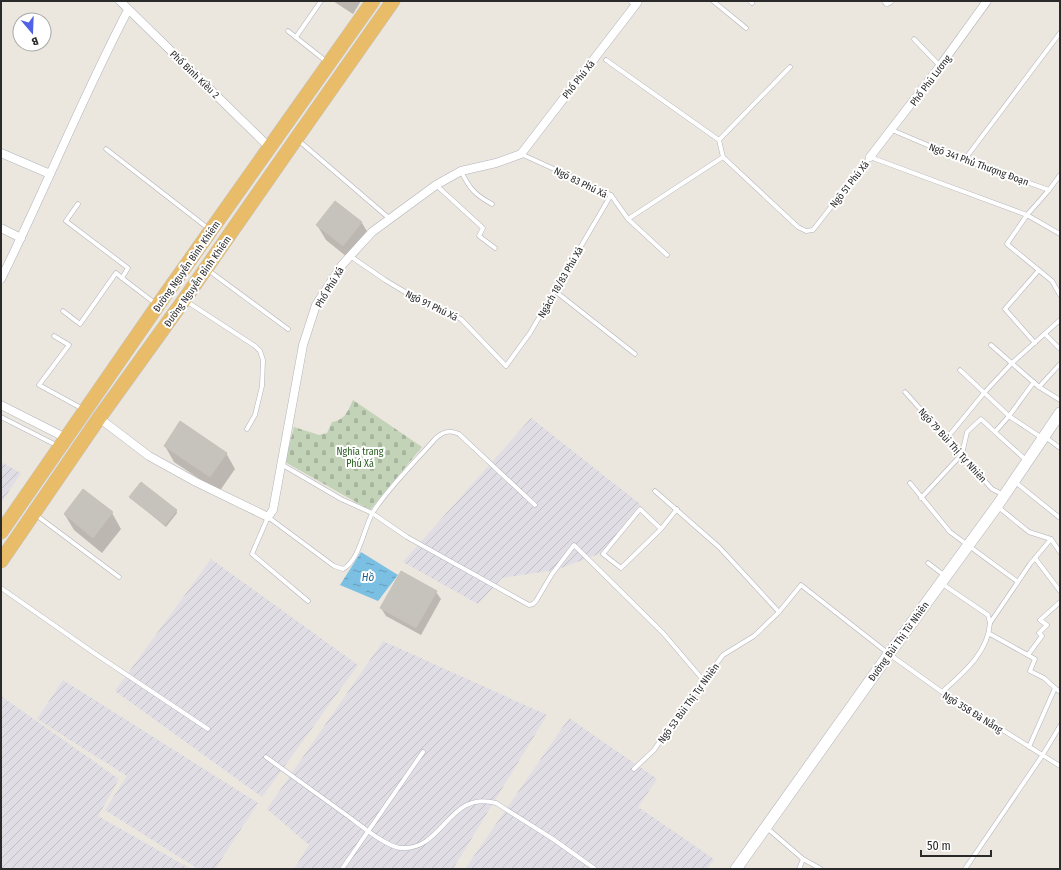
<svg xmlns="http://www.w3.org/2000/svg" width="1061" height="870" viewBox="0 0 1061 870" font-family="'Fira Sans Condensed',sans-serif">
	<defs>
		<pattern id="industrial-furrows" width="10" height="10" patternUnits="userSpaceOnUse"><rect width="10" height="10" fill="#e0dee4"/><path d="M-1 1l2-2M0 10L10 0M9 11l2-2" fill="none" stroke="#c0bfc4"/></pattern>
		<pattern id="cemetery-stones" width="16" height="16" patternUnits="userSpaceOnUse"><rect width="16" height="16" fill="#c3d3b7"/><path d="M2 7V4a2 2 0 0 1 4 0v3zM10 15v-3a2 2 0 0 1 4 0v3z" fill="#a8b59e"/></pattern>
		<pattern id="water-ripples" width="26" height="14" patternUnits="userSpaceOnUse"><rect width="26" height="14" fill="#7bc0e2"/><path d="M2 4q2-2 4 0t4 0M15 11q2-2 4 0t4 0" fill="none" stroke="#659cb7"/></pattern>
	</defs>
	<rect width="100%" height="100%" fill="#ebe6de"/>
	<g fill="url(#industrial-furrows)">
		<path d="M 531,418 L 640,504 L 601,553 L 556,570 L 502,578 L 478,604 L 403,562 Z"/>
		<path d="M 1,462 L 21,473 L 1,503 Z"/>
		<path d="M 211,559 L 358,665 L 262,797 L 115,691 Z"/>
		<path d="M 383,641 L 547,715 L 453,869 L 294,869 L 309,845 L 267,809 Z"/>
		<path d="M 63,680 L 258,803 L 215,869 L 198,869 L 105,810 L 127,776 L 37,719 Z"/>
		<path d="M 1,696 L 119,779 L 98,816 L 191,869 L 1,869 Z"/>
		<path d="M 569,718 L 657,779 L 638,807 L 714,859 L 707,869 L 465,869 Z"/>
	</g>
	<path fill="url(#cemetery-stones)" d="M 353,400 L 422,447 L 370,510 L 285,462 L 294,427 L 319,435 L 327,433 L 332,422 C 345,420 348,411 353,400 Z"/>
	<path fill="url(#water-ripples)" d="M 361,552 L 398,575 L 378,601 L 340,585 Z"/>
	<g fill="#0003">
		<path d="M 333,1 L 361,1 L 353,14 Z"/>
		<path d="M 335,202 L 362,223 L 371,238 L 352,261 L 326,240 L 317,225 Z"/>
		<path d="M 165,446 L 226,453 L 235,469 L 219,492 L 174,462 Z"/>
		<path d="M 130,497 L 176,510 L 177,513 L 166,527 Z"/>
		<path d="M 112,513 L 121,529 L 102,553 L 74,530 L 65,515 Z"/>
		<path d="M 436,592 L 441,599 L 421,635 L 386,616 L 381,608 Z"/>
	</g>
	<g fill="#c6c3bd" stroke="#c6c2b8">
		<path d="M 335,201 L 362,222 L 343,246 L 316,225 Z"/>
		<path d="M 180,421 L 227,453 L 210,477 L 164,446 Z"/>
		<path d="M 141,482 L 177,510 L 165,525 L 129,497 Z"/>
		<path d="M 83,489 L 113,512 L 93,538 L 64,514 Z"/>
		<path d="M 401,571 L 437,591 L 416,628 L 380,608 Z"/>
	</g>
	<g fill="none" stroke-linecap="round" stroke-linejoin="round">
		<defs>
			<g id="service">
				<path d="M 713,1 L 746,28"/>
				<path d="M 750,1 L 752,3"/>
				<path d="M 288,31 L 327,62"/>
				<path d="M 296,37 L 321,1"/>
				<path d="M 914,39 L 940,66"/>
				<path d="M 606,60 L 719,140 L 723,157 L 798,227 L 806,231 L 813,230 L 870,157 L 1027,215 L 1060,234"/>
				<path d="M 892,130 L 946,153 L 1049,190 L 1060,175"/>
				<path d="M 298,140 L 390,219"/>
				<path d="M 719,140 L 790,67"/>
				<path d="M 106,149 L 209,229"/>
				<path d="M 521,154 L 611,195 L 628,219 L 667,255"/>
				<path d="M 965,159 L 1060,33"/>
				<path d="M 461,171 C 469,188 475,195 492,204"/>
				<path d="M 436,185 L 483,228 L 479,236 L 495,248"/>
				<path d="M 1049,190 L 1027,215 L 1007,244 L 1052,281 L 1060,295"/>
				<path d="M 78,204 L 66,221 L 128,268 L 122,278 L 156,304"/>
				<path d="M 628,219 L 723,157"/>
				<path d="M 350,256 L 385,280 L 410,295 L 461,319 L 506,366 L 530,333 L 611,195"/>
				<path d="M 208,270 L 288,329"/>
				<path d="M 555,291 L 635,354"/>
				<path d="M 186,301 L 255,346 L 260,351 L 263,360 L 262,386 L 255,415 L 247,429"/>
				<path d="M 63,311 L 80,324 L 116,273 L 122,278"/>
				<path d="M 1045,334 L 1060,349"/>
				<path d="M 54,336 L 69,345 L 39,385 L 83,409"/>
				<path d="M 1035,343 L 1005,309 L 1039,270"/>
				<path d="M 991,345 L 1039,387 L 1060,400"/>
				<path d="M 960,370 L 1009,416 L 1042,438 L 1044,436 L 1060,448"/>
				<path d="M 1039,387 L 1060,364"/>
				<path d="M 905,392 L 992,489 L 1004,495"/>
				<path d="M 1,417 L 58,446"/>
				<path d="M 995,432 L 1027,461"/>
				<path d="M 947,438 L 984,393 L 1012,363 L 1060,320"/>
				<path d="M 281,464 L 341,499 L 372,513 L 407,537 L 529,605 L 533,604 L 536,601 L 552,574 L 574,545 L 663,633 L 704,681"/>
				<path d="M 1014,481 L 1060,518"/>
				<path d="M 910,483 L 950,532 L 1018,582"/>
				<path d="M 655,491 L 719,547 L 779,612"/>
				<path d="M 921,498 L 962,454 L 967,432 L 981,419 L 995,432 L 1009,416 L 1034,382"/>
				<path d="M 997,506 L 1029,532 L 1051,539 L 1060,552"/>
				<path d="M 36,515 L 119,577"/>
				<path d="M 661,529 L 640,509 L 603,554 L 621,568 L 661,529 L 677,509"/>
				<path d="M 1035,558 L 1060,591"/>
				<path d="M 928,563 L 945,576"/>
				<path d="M 941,583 L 988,615 L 990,623"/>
				<path d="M 1,588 L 94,653 L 208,729"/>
				<path d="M 308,601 L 252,554 L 268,517 L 334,566 L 343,569 C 360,560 364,527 373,512 C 389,487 415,462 435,439 C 442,432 449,429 459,434 L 535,505"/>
				<path d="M 990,634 L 1035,659 L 1030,671 L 1044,678 L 1055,688"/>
				<path d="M 1028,655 L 1042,636 L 1039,633 L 1047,625 L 1040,620 L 1060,602"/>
				<path d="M 942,692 C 963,673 988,653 990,623 L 1030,564 L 1051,539"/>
				<path d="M 1029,747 L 1055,688 L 1060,692"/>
				<path d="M 266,757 C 292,776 319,795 345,814 C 358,823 385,846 400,848 C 445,851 447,790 496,803 L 553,839 L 595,869"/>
				<path d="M 634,769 L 654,750 L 685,705 L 723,655 L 754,636 L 779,612 L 801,585 L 889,654 L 942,692 L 1060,766"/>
				<path d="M 767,828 L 803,859 L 821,869"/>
				<path d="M 342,869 L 423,752"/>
				<path d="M 799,869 L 803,859"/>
				<path d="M 965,869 L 1042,756 L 1060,726"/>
			</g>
			<g id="minor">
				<path d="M 120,1 L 269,147"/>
				<path d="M 887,2 L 889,1"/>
				<path d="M 1,153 L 50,174"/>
				<path d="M 870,157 L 940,66 L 987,1"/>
				<path d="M 1,228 L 21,238"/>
				<path d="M 1,279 C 45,190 82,98 128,10"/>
				<path d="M 1,405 L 66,438"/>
				<path d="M 99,418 L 149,456 L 196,482 L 268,517 L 273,510 L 303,345 L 316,305 L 342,265 L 372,232 L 436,185 L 461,171 L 496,163 L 521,154 L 637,3 L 633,1"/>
			</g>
			<path id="tertiary" d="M 736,869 L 889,654 L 997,506 L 1060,413"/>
			<g id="trunk">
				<path d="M 1,532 L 158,305 L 373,1"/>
				<path d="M 1,561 L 99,418 L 184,300 L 296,139 L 393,1"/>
			</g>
		</defs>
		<use href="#service" stroke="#b1b3bc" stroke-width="5"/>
		<use href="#minor" stroke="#b1b3bc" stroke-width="9"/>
		<use href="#tertiary" stroke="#b1b3bc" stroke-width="12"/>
		<use href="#trunk" stroke="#c3c3c3" stroke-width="15"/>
		<use href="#service" stroke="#fff" stroke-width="4"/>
		<use href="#minor" stroke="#fff" stroke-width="8"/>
		<use href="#tertiary" stroke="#fff" stroke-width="11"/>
		<use href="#trunk" stroke="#e8bc68" stroke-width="14"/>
	</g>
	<g text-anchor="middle" stroke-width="4" stroke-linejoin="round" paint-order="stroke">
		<g font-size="10" fill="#2a2a2a" stroke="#fff">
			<text transform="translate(195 74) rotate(44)" y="4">Phố Bình Kiều 2</text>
			<text transform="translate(578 79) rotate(-52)" y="4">Phố Phú Xá</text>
			<text transform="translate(930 80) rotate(-53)" y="4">Phố Phú Lương</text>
			<text transform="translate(979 164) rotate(20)" y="4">Ngõ 341 Phủ Thượng Đoạn</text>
			<text transform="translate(581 182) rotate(26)" y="4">Ngõ 83 Phú Xá</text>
			<text transform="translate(849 184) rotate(-52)" y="4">Ngõ 51 Phú Xá</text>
			<text transform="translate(186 266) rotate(-55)" y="4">Đường Nguyễn Bình Khiêm</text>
			<text transform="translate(197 281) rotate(-55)" y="4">Đường Nguyễn Bỉnh Khiêm</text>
			<text transform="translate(560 282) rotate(-60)" y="4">Ngách 18/83 Phú Xá</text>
			<text transform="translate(329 287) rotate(-59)" y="4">Phố Phú Xá</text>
			<text transform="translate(432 305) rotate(26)" y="4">Ngõ 91 Phú Xá</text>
			<text transform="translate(953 445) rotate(48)" y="4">Ngõ 79 Bùi Thị Tự Nhiên</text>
			<text transform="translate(898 641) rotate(-54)" y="4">Đường Bùi Thị Từ Nhiên</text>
			<text transform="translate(688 703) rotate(-54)" y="4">Ngõ 53 Bùi Thị Tự Nhiên</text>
			<text transform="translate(973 712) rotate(32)" y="4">Ngõ 358 Đà Nẵng</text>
		</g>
		<g font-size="10" fill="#2b6021" stroke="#fff">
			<text x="360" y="455">Nghĩa trang<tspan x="360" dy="12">Phú Xá</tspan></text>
		</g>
		<g font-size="11" font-style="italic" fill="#1b5f8d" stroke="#fff">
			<text x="368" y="581">Hồ</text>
		</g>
	</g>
	<rect width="1061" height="870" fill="none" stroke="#2a2a2a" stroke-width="4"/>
	<g transform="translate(32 32) rotate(161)"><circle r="19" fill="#ffffff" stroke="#aaaaaa"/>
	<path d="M0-3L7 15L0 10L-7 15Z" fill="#4e61e7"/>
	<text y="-6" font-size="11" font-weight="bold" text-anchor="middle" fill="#2a2a2a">B</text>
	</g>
	<path d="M921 850v6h70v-6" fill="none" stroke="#2a2a2a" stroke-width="2"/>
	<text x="927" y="850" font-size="12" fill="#2a2a2a" stroke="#ffffff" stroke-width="3" paint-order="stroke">50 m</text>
</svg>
